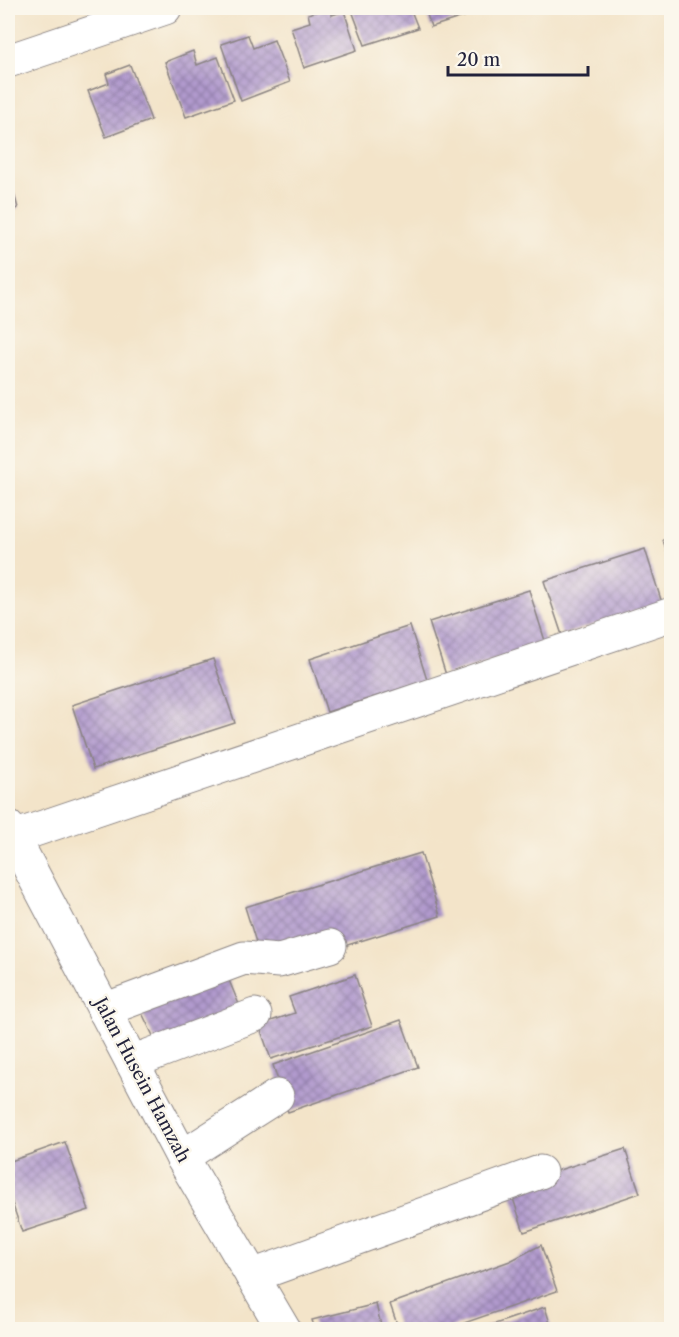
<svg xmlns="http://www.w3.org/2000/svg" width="679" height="1337" viewBox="0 0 679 1337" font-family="'Libre Caslon Text',serif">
	<defs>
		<pattern id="building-cross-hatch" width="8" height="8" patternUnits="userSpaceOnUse" patternTransform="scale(1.5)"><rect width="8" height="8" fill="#b19acd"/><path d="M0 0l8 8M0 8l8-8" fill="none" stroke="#907da8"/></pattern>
	</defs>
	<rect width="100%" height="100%" fill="#fbf7ec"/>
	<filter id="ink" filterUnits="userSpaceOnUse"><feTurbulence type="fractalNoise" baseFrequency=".0167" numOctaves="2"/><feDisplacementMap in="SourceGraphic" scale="12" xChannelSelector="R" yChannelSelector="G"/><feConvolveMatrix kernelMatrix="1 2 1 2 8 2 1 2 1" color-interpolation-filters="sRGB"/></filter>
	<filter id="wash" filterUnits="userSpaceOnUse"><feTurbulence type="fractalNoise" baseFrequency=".008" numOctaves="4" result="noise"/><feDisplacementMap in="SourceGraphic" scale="24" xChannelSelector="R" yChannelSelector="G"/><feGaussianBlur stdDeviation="1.35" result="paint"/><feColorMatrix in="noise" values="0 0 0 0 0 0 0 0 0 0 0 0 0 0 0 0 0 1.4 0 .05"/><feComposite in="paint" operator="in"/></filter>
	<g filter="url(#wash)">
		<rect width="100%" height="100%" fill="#f3e4c9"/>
		<g id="blocks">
			<g fill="url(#building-cross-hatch)">
				<path d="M 329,8 L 332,15 L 344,11 L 357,50 L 304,68 L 291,28 L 310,22 L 308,14 Z"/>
				<path d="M 351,8 L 410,8 L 418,28 L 365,45 Z"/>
				<path d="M 425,8 L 484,8 L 485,10 L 431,27 Z"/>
				<path d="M 248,35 L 253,48 L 274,40 L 290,82 L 241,101 L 221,44 Z"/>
				<path d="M 193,51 L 197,65 L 218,57 L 234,100 L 186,117 L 165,62 Z"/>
				<path d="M 130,65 L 151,120 L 106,137 L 88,91 L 109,83 L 106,74 Z"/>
				<path d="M 8,172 L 18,208 L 8,211 Z"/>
				<path d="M 672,537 L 672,564 L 671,564 L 663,540 Z"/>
				<path d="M 645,549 L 662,603 L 562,635 L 544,581 Z"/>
				<path d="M 529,590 L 546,644 L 446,675 L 429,622 Z"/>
				<path d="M 410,626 L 427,680 L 327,712 L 310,659 Z"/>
				<path d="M 213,659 L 235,723 L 93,769 L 72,705 Z"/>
				<path d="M 421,853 L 440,916 L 338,948 L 260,955 L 245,907 Z"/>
				<path d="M 355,975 L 372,1026 L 271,1059 L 259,1025 L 295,1013 L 289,997 Z"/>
				<path d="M 228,978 L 243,1014 L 159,1048 L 142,1013 Z"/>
				<path d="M 401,1020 L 418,1067 L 288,1112 L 273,1065 Z"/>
				<path d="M 65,1142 L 89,1210 L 22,1232 L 8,1191 L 8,1162 Z"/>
				<path d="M 625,1149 L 640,1193 L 524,1232 L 509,1186 Z"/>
				<path d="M 541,1245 L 557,1291 L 444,1330 L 399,1330 L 390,1304 L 510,1261 Z"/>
				<path d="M 376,1304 L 382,1330 L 315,1330 L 312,1320 Z"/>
				<path d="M 545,1307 L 552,1330 L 480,1330 L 480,1329 Z"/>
			</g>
		</g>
	</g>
	<g filter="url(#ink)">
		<use href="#blocks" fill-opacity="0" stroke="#8a8382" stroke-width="1.5"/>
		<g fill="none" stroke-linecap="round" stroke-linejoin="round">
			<defs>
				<g id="minor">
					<path d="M 8,61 L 165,8"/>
					<path d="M 8,827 L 182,1157 L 284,1330"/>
					<path d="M 8,839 L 672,614"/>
					<path d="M 104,1010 L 244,958 L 279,961 L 330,946"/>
					<path d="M 132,1062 L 255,1015"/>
					<path d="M 182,1157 L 277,1096"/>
					<path d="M 252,1276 L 540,1172"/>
				</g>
			</defs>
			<use href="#minor" stroke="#8a8382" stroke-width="35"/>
			<use href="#minor" stroke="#fff" stroke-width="33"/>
		</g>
	</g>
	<g text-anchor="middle" stroke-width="5" stroke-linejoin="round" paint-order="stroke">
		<g font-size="18" fill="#22223b" stroke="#fbf7ec">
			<text transform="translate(142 1080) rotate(62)" y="6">Jalan Husein Hamzah</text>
		</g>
	</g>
	<rect width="679" height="1337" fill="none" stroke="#fbf7ec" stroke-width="30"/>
	<path d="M448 66v9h140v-9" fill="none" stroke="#22223b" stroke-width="3"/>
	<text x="457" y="66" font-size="18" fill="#22223b" stroke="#fbf7ec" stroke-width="4.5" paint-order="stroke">20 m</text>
</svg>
